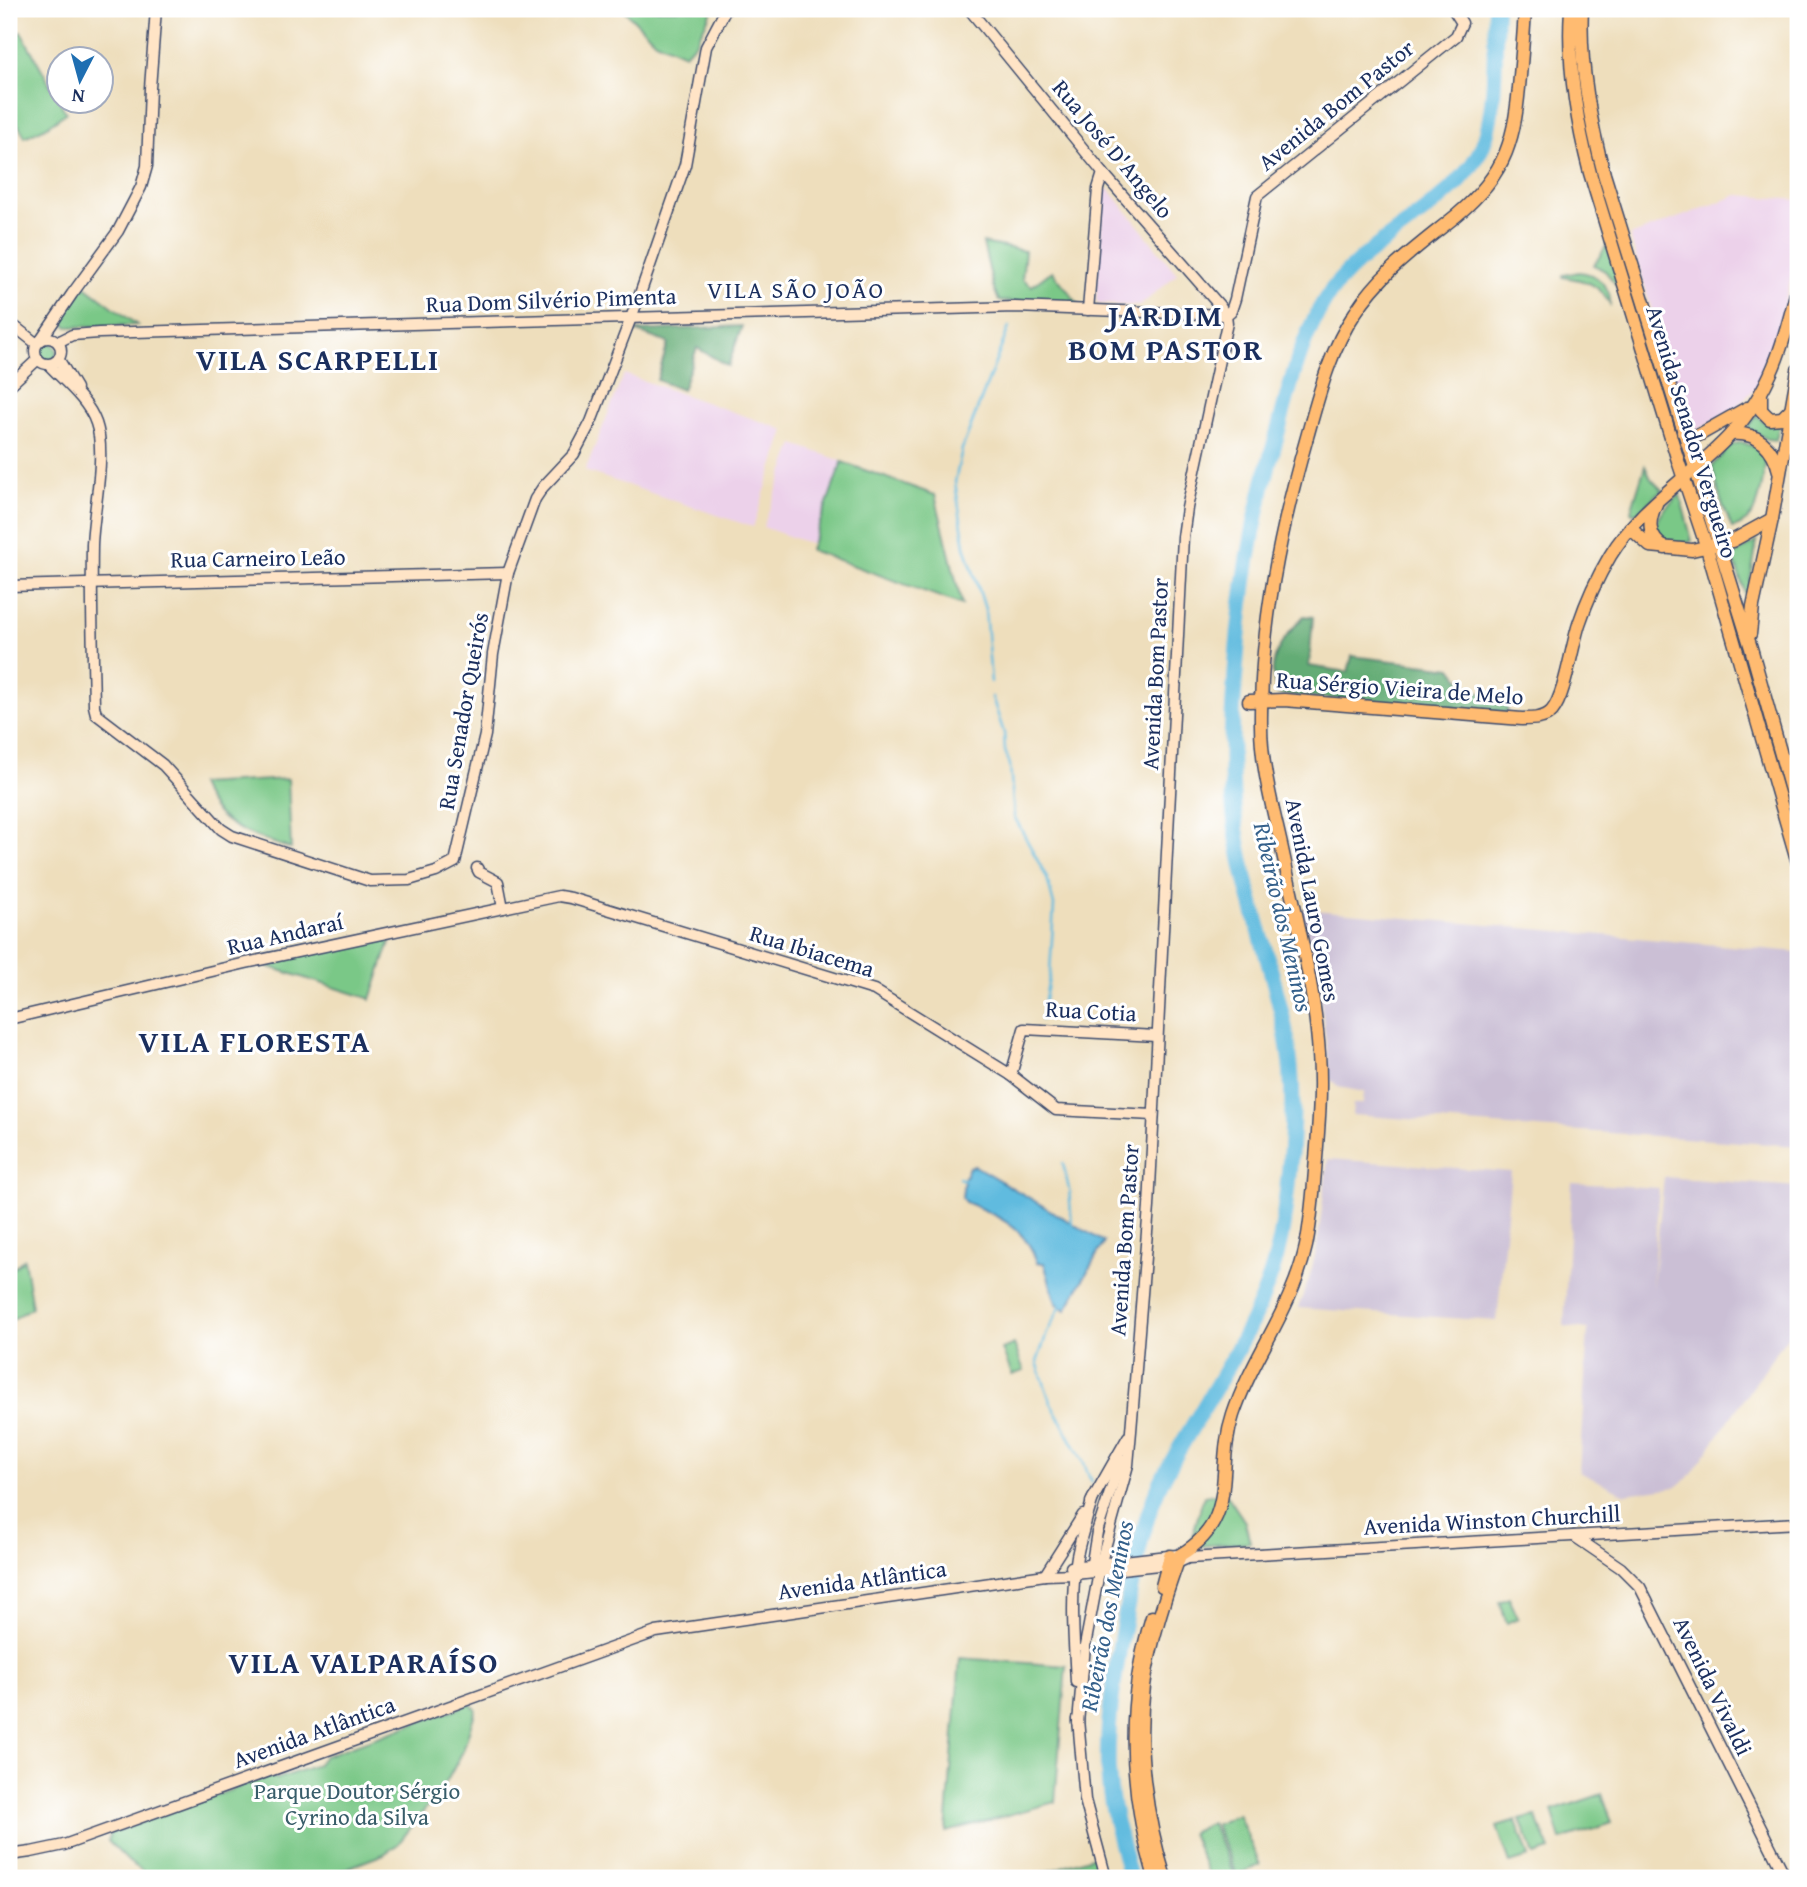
<svg xmlns="http://www.w3.org/2000/svg" width="1807" height="1887" viewBox="0 0 1807 1887" font-family="'Gentium Book Plus',serif">
	<rect width="100%" height="100%" fill="#fff"/>
	<filter id="ink" filterUnits="userSpaceOnUse"><feTurbulence type="fractalNoise" baseFrequency=".0143" numOctaves="2"/><feDisplacementMap in="SourceGraphic" scale="14" xChannelSelector="R" yChannelSelector="G"/><feConvolveMatrix kernelMatrix="1 2 1 2 8 2 1 2 1" color-interpolation-filters="sRGB"/></filter>
	<filter id="wash" filterUnits="userSpaceOnUse"><feTurbulence type="fractalNoise" baseFrequency=".00686" numOctaves="4" result="noise"/><feDisplacementMap in="SourceGraphic" scale="28" xChannelSelector="R" yChannelSelector="G"/><feGaussianBlur stdDeviation="1.57" result="paint"/><feColorMatrix in="noise" values="0 0 0 0 0 0 0 0 0 0 0 0 0 0 0 0 0 1.4 0 .05"/><feComposite in="paint" operator="in"/></filter>
	<g filter="url(#wash)">
		<rect width="100%" height="100%" fill="#eedebc"/>
		<g fill="#ecd1ea">
			<path d="M 1109,189 L 1177,274 L 1140,306 L 1099,304 L 1096,300 L 1104,191 Z"/>
			<path d="M 1738,195 L 1798,200 L 1798,250 L 1773,349 L 1757,387 L 1734,409 L 1693,432 L 1685,422 L 1630,236 Z"/>
			<path d="M 624,374 L 785,430 L 753,527 L 585,471 Z"/>
			<path d="M 794,444 L 842,461 L 811,544 L 763,527 Z"/>
		</g>
		<g fill="#cbbfd5">
			<path d="M 1302,909 L 1798,952 L 1798,1146 L 1352,1115 L 1353,1104 L 1363,1104 L 1364,1092 L 1338,1087 L 1329,1078 L 1329,1065 L 1319,986 Z"/>
			<path d="M 1328,1159 L 1511,1172 L 1497,1321 L 1298,1308 L 1309,1279 L 1317,1248 Z"/>
			<path d="M 1664,1177 L 1798,1187 L 1798,1321 L 1690,1476 L 1677,1487 L 1625,1494 L 1579,1472 L 1588,1329 L 1564,1326 L 1572,1183 L 1659,1188 L 1652,1290 Z"/>
		</g>
		<g fill="#7ac887" stroke="#4a7c72" stroke-width="2">
			<path d="M 623,9 L 709,9 L 712,11 L 696,42 L 685,54 L 655,41 Z"/>
			<path d="M 21,32 L 66,113 L 46,127 L 25,137 L 9,108 L 9,37 Z"/>
			<path d="M 983,243 L 1025,251 L 1022,279 L 1032,286 L 1052,271 L 1080,306 L 999,301 L 993,286 Z"/>
			<path d="M 1607,245 L 1621,291 L 1605,271 L 1594,265 Z"/>
			<path d="M 1579,272 C 1596,273 1612,287 1610,304 C 1600,284 1585,280 1563,277 L 1563,275 Z"/>
			<path d="M 84,285 L 137,325 L 68,327 L 64,323 L 66,311 Z"/>
			<circle cx="48" cy="352" r="9"/>
			<path d="M 1756,415 L 1766,423 L 1780,422 L 1776,440 L 1767,439 L 1748,428 Z"/>
			<path d="M 1742,442 L 1762,450 L 1766,459 C 1762,483 1761,522 1732,528 L 1721,501 L 1712,466 L 1731,445 Z"/>
			<path d="M 842,462 L 935,495 L 962,605 L 810,550 Z"/>
			<path d="M 1645,466 L 1651,479 L 1662,490 L 1637,513 L 1632,513 L 1631,511 Z"/>
			<path d="M 1680,495 L 1692,541 C 1677,547 1663,543 1656,528 C 1659,512 1668,505 1680,495 Z"/>
			<path d="M 1757,541 L 1747,600 L 1733,556 Z"/>
			<path d="M 288,779 L 291,849 C 248,833 218,829 199,784 Z"/>
			<path d="M 392,936 L 371,999 L 257,963 Z"/>
			<path d="M 24,1259 L 32,1307 L 9,1322 L 9,1272 Z"/>
			<path d="M 1014,1344 L 1024,1371 L 1012,1375 L 1002,1349 Z"/>
			<path d="M 1225,1492 L 1245,1522 L 1250,1542 L 1189,1547 L 1204,1496 Z"/>
			<path d="M 1509,1598 L 1518,1618 L 1507,1623 L 1499,1602 Z"/>
			<path d="M 960,1658 L 1066,1666 L 1055,1802 L 946,1832 Z"/>
			<path d="M 470,1704 L 476,1709 L 463,1751 L 447,1781 L 398,1844 L 384,1854 L 321,1878 L 154,1878 L 129,1862 L 108,1841 L 111,1833 L 270,1776 L 277,1779 L 317,1765 L 324,1756 Z"/>
			<path d="M 1602,1794 L 1612,1823 L 1561,1840 L 1552,1811 Z"/>
			<path d="M 1238,1814 L 1260,1865 L 1237,1875 L 1215,1825 Z"/>
			<path d="M 1536,1816 L 1550,1850 L 1534,1855 L 1520,1820 Z"/>
			<path d="M 1516,1821 L 1529,1857 L 1510,1863 L 1497,1827 Z"/>
			<path d="M 1211,1823 L 1235,1876 L 1210,1878 L 1191,1833 Z"/>
			<path d="M 1094,1856 L 1099,1878 L 1029,1878 Z"/>
		</g>
		<g fill="#63ac74" stroke="#3f6e69" stroke-width="2">
			<path d="M 742,326 L 728,366 L 697,348 L 682,390 L 657,380 L 668,343 L 635,331 Z"/>
			<path d="M 1304,616 L 1313,617 L 1309,666 L 1348,672 L 1352,656 L 1452,668 C 1469,693 1480,694 1508,700 L 1507,713 L 1278,694 C 1263,661 1283,639 1304,616 Z"/>
		</g>
		<path fill="#61bbdf" stroke="#3e759e" stroke-width="2" d="M 975,1166 L 1104,1242 L 1066,1310 L 1056,1303 L 1044,1263 L 1037,1263 C 1027,1228 997,1215 965,1202 L 962,1198 L 964,1179 L 969,1167 Z"/>
		<g fill="none" stroke-linecap="round" stroke-linejoin="round">
			<g stroke="#61bbdf" stroke-width="2.5">
				<path d="M 991,682 L 985,609 L 965,546 L 955,482 L 962,449 L 1009,327"/>
				<path d="M 992,697 L 1004,733 L 1005,751 L 1010,765 L 1014,816 L 1047,878 L 1054,905 L 1050,973 L 1041,1020"/>
				<path d="M 1063,1164 L 1069,1189 L 1072,1226"/>
				<path d="M 959,1178 L 967,1181"/>
				<path d="M 1061,1305 L 1047,1333 L 1037,1362 L 1050,1401 L 1084,1463 L 1091,1482"/>
				<path d="M 1121,1528 L 1126,1535 L 1140,1541"/>
			</g>
			<path stroke="#61bbdf" stroke-width="16" d="M 1130,1878 C 1121,1843 1110,1807 1108,1770 C 1106,1714 1118,1656 1128,1601 C 1137,1558 1144,1515 1164,1476 C 1206,1397 1271,1314 1283,1224 C 1291,1162 1298,1096 1286,1034 C 1273,965 1246,899 1236,829 C 1229,779 1231,729 1235,679 C 1240,598 1252,520 1275,442 C 1288,395 1299,342 1325,300 C 1364,236 1464,206 1485,139 C 1497,102 1494,47 1496,9"/>
		</g>
	</g>
	<g filter="url(#ink)">
		<g fill="none" stroke-linecap="round" stroke-linejoin="round">
			<defs>
				<g id="secondary">
					<path d="M 969,9 L 1103,173 L 1219,305 L 1226,315 L 1227,323 L 1187,508 L 1183,537 L 1149,1207 L 1131,1431 L 1128,1465 L 1101,1562 L 1085,1646 L 1078,1723"/>
					<path d="M 1088,310 L 1098,189 L 1103,173"/>
					<path d="M 1226,315 L 1231,311 L 1235,299 L 1257,196 L 1456,36 L 1462,23 L 1453,9"/>
					<path d="M 9,322 L 37,344"/>
					<circle cx="48" cy="351" r="13"/>
					<path d="M 41,340 L 72,294 L 118,231 L 141,187 L 147,166 L 150,88 L 156,9"/>
					<path d="M 58,342 L 72,335 L 99,333 L 1015,307 L 1226,315"/>
					<path d="M 59,360 L 76,388"/>
					<path d="M 49,365 C 65,382 88,400 96,423 C 107,454 93,512 92,545 C 91,599 93,653 94,706 L 96,714 L 163,765 L 221,829 L 232,836 L 370,881 L 409,880 L 436,872 L 455,862 L 485,735 L 493,654 L 508,573 L 535,499 L 543,487 L 574,454 L 591,422 L 639,297 L 685,165 L 706,47 L 726,9"/>
					<path d="M 9,386 L 38,359"/>
					<path d="M 9,586 L 508,573"/>
					<path d="M 477,868 L 479,872 L 498,882 L 503,908"/>
					<path d="M 9,1019 L 246,963 L 559,896 L 571,898 L 874,990 L 1011,1075 L 1056,1110 L 1153,1115"/>
					<path d="M 1011,1075 L 1024,1029 L 1156,1036"/>
					<path d="M 1091,1502 L 1128,1437"/>
					<path d="M 1574,1536 L 1621,1568 L 1640,1587 L 1786,1878"/>
					<path d="M 1071,1567 L 1177,1555"/>
					<path d="M 1091,1568 L 1097,1532 L 1121,1459"/>
					<path d="M 1045,1575 L 1083,1515"/>
					<path d="M 1076,1682 C 1074,1642 1070,1595 1077,1556 C 1081,1536 1087,1517 1093,1498"/>
					<path d="M 1078,1719 L 1085,1800 L 1106,1878"/>
					<path d="M 9,1855 L 31,1852 L 64,1845 L 656,1632 L 1045,1575 L 1075,1574 L 1177,1563 L 1188,1558 L 1798,1523"/>
				</g>
				<g id="primary">
					<path d="M 1571,9 C 1567,65 1576,119 1590,173 L 1679,464 L 1707,548 L 1798,863"/>
					<path d="M 1582,9 C 1579,64 1590,121 1604,174 L 1751,648 L 1798,815"/>
					<path d="M 1761,396 L 1761,410 L 1770,419 L 1782,418 L 1792,408"/>
					<path d="M 1683,432 L 1691,436 L 1699,435 L 1747,408"/>
					<path d="M 1731,434 C 1757,432 1773,446 1779,471"/>
					<path d="M 1656,504 C 1648,521 1647,537 1665,548"/>
					<path d="M 1630,528 L 1650,546 L 1692,550 L 1732,541 L 1772,519"/>
					<path d="M 1750,634 L 1753,606 L 1772,519 L 1798,370"/>
					<path d="M 1249,701 L 1284,700 L 1522,719 C 1533,719 1545,719 1552,711 C 1565,696 1572,645 1579,624 C 1587,600 1597,578 1610,556 C 1640,506 1692,476 1730,435 C 1771,391 1784,343 1798,286"/>
					<path d="M 1162,1586 L 1170,1556"/>
					<path d="M 1152,1617 C 1125,1704 1129,1791 1155,1878"/>
					<path d="M 1165,1878 C 1146,1818 1136,1749 1144,1686 C 1150,1642 1165,1597 1180,1555 C 1241,1519 1214,1472 1233,1415 C 1253,1355 1292,1310 1306,1246 C 1311,1222 1313,1196 1315,1171 C 1318,1133 1322,1093 1319,1054 C 1315,993 1300,933 1287,873 C 1278,825 1261,774 1261,725 C 1260,627 1280,531 1307,437 C 1319,394 1330,350 1355,313 C 1382,271 1419,246 1457,215 C 1508,172 1515,138 1520,76 C 1522,53 1524,31 1525,9"/>
				</g>
			</defs>
			<use href="#secondary" stroke="#3b496c" stroke-width="13"/>
			<use href="#primary" stroke="#3b496c" stroke-width="15"/>
			<use href="#secondary" stroke="#ffe4c6" stroke-width="10"/>
			<use href="#primary" stroke="#ffbb71" stroke-width="12"/>
		</g>
	</g>
	<g text-anchor="middle" stroke-width="6" stroke-linejoin="round" paint-order="stroke">
		<g font-size="23" fill="#1b2f5e" stroke="#fff">
			<text transform="translate(1336 105) rotate(-39)" y="8">Avenida Bom Pastor</text>
			<text transform="translate(1113 149) rotate(50)" y="8">Rua José D'Angelo</text>
			<text transform="translate(551 300) rotate(-2)" y="8">Rua Dom Silvério Pimenta</text>
			<text transform="translate(1692 432) rotate(73)" y="8">Avenida Senador Vergueiro</text>
			<text transform="translate(258 558) rotate(-1)" y="8">Rua Carneiro Leão</text>
			<text transform="translate(1155 674) rotate(-87)" y="8">Avenida Bom Pastor</text>
			<text transform="translate(1400 688) rotate(4)" y="8">Rua Sérgio Vieira de Melo</text>
			<text transform="translate(463 711) rotate(-80)" y="8">Rua Senador Queirós</text>
			<text transform="translate(1313 900) rotate(79)" y="8">Avenida Lauro Gomes</text>
			<text transform="translate(285 934) rotate(-13)" y="8">Rua Andaraí</text>
			<text transform="translate(812 951) rotate(17)" y="8">Rua Ibiacema</text>
			<text transform="translate(1091 1011) rotate(3)" y="8">Rua Cotia</text>
			<text transform="translate(1124 1240) rotate(-86)" y="8">Avenida Bom Pastor</text>
			<text transform="translate(1492 1520) rotate(-3)" y="8">Avenida Winston Churchill</text>
			<text transform="translate(862 1580) rotate(-8)" y="8">Avenida Atlântica</text>
			<text transform="translate(1713 1686) rotate(64)" y="8">Avenida Vivaldi</text>
			<text transform="translate(314 1732) rotate(-20)" y="8">Avenida Atlântica</text>
		</g>
		<g font-size="23" fill="#385d6a" stroke="#fff">
			<text x="357" y="1799">Parque Doutor Sérgio<tspan x="357" dy="26">Cyrino da Silva</tspan></text>
		</g>
		<g font-size="24" letter-spacing="2" fill="#1b2f5e" stroke="#fff">
			<text x="796" y="298">VILA SÃO JOÃO</text>
		</g>
		<g font-size="24" font-style="italic" fill="#34608b" stroke="#fff">
			<text transform="translate(1283 917) rotate(77)" y="8">Ribeirão dos Meninos</text>
			<text transform="translate(1107 1616) rotate(-79)" y="8">Ribeirão dos Meninos</text>
		</g>
		<g font-size="30" font-weight="bold" letter-spacing="2" fill="#1b2f5e" stroke="#fff">
			<text x="1166" y="326">JARDIM<tspan x="1166" dy="34">BOM PASTOR</tspan></text>
			<text x="318" y="370">VILA SCARPELLI</text>
			<text x="255" y="1052">VILA FLORESTA</text>
			<text x="364" y="1673">VILA VALPARAÍSO</text>
		</g>
	</g>
	<rect width="1807" height="1887" fill="none" stroke="#fff" stroke-width="35"/>
	<g transform="translate(80 80) rotate(186)"><circle r="33" fill="#ffffff" stroke="#a4acbf" stroke-width="2"/>
	<path d="M0-5L12 26L0 18L-12 26Z" fill="#1f6fb2"/>
	<text y="-10" font-size="19" font-weight="bold" text-anchor="middle" fill="#1b2f5e">N</text>
	</g>
</svg>
